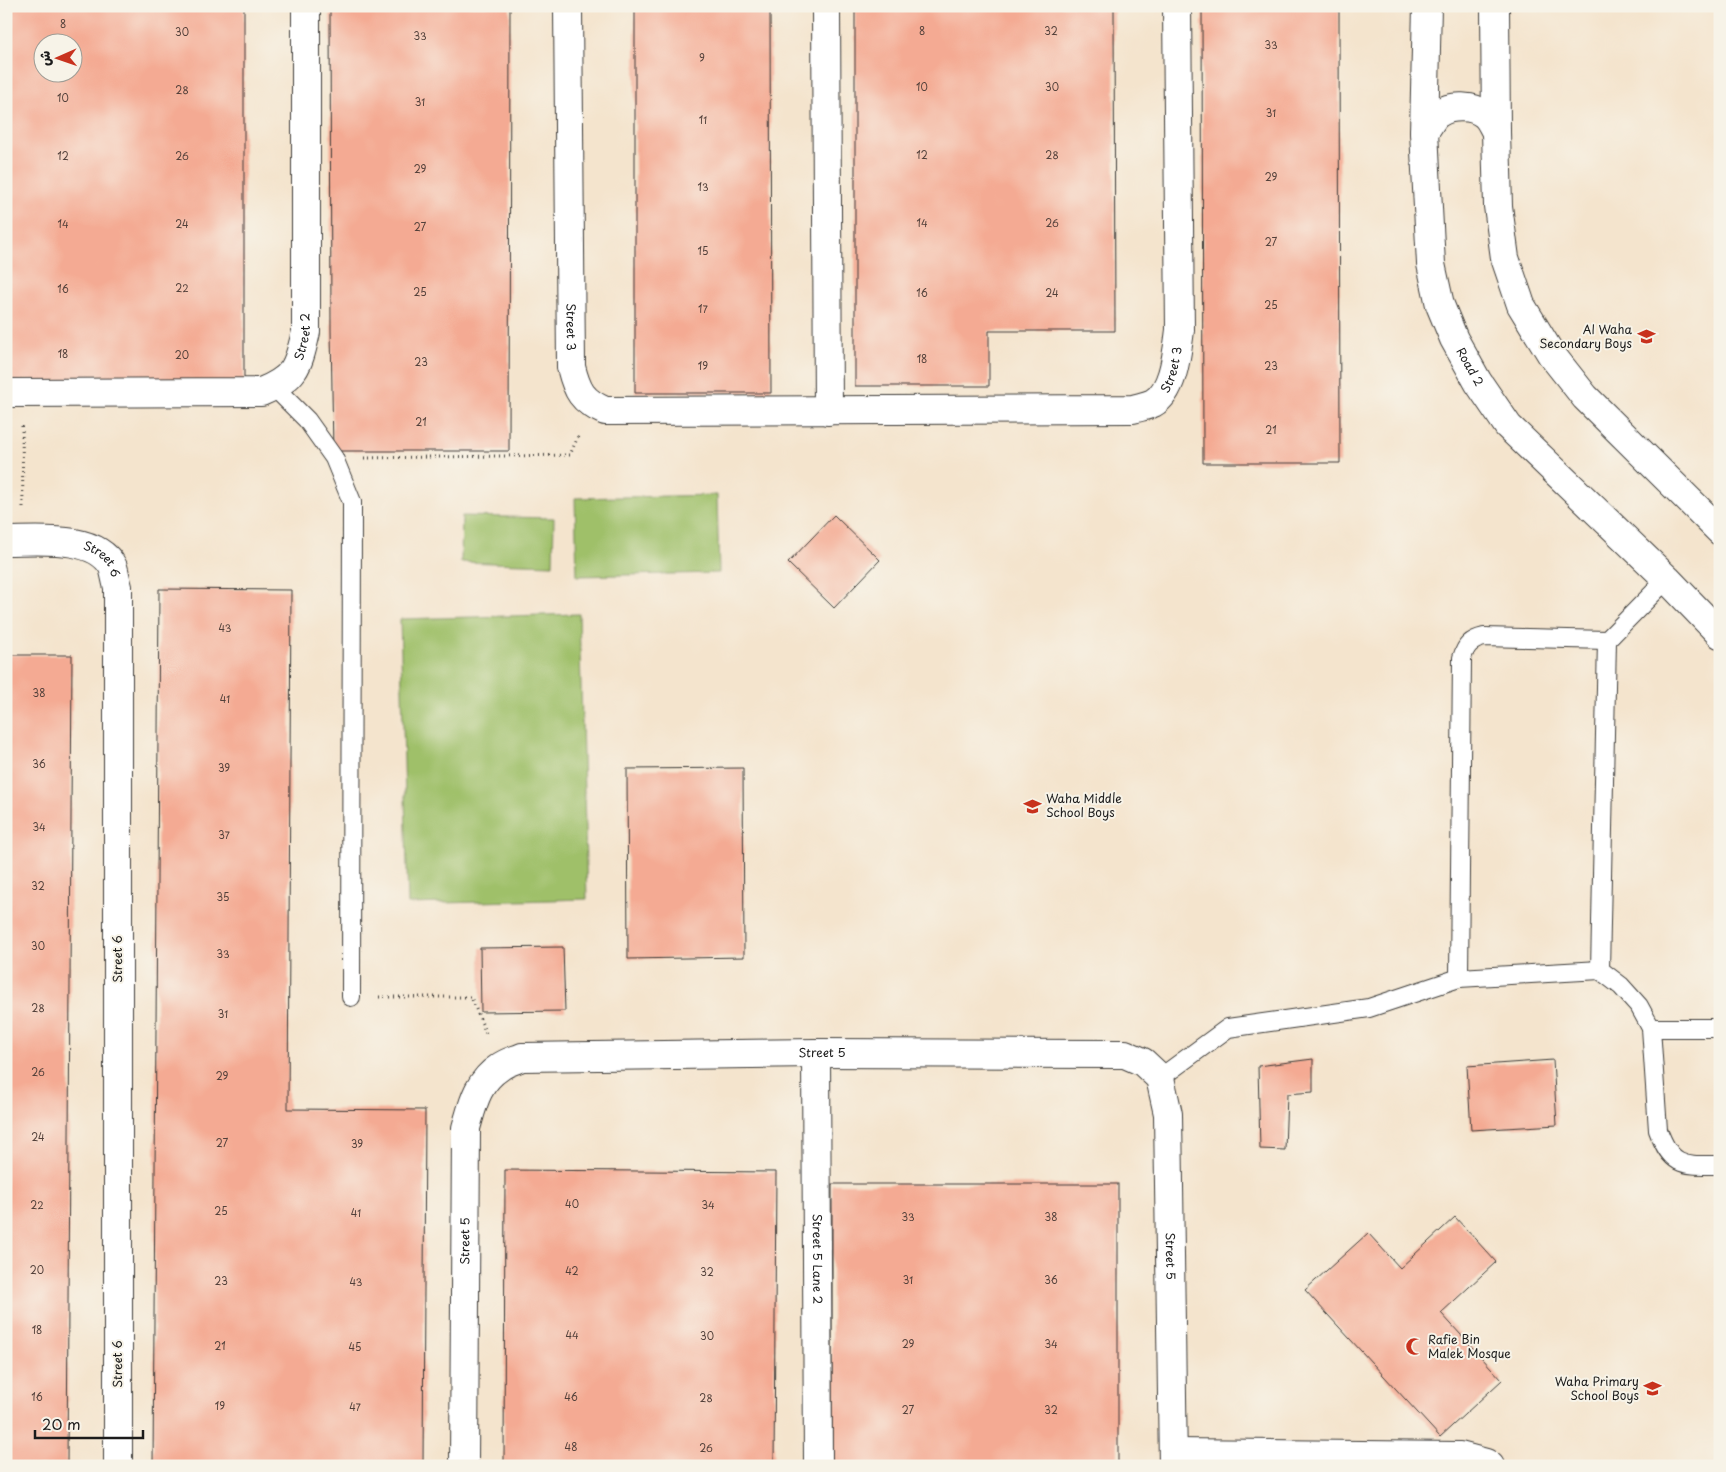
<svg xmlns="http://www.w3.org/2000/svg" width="1726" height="1472" viewBox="0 0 1726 1472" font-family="'Playpen Sans','Playpen Sans Arabic',sans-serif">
	<rect width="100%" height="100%" fill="#f7f3e8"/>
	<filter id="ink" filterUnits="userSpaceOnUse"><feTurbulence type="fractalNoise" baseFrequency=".02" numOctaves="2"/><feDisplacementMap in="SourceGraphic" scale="10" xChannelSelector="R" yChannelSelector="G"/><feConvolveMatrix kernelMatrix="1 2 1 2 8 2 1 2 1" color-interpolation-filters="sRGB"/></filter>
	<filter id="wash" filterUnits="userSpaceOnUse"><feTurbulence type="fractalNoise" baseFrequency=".0096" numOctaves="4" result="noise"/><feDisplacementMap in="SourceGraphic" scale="20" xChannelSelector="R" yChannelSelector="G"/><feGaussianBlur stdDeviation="1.12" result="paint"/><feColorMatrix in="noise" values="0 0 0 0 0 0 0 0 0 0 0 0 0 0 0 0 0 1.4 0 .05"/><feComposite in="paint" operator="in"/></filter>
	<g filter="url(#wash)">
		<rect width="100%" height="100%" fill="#f4e4cd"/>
		<g fill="#9fc069" stroke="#5e6e42">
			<path d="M 717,495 L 719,573 L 577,576 L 575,498 Z"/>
			<path d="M 462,516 L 554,518 L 553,565 L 461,562 Z"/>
			<path d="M 579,614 L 587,899 L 408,904 L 400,619 Z"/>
		</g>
		<g id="blocks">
			<g fill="#f4aa93" fill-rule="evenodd">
				<path d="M 6,6 L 244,6 L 244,390 L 6,388 ZM 42,42 L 72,42 L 72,72 L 42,72 Z"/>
				<path d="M 330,6 L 510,6 L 509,451 L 333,451 L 331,330 Z"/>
				<path d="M 635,6 L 770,6 L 771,393 L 635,393 Z"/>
				<path d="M 855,6 L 1114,6 L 1115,331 L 989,331 L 989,386 L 855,386 Z"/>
				<path d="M 1202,6 L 1339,6 L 1340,463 L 1203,463 Z"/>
				<path d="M 834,515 L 880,560 L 834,608 L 788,563 Z"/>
				<path d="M 159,589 L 291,590 L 288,1109 L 425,1110 L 423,1466 L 153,1466 Z"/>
				<path d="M 6,655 L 72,655 L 67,1466 L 6,1466 Z"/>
				<path d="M 743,768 L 744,957 L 628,959 L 627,769 Z"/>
				<path d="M 563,947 L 565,1011 L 481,1012 L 480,948 Z"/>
				<path d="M 1313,1059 L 1313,1092 L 1287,1094 L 1285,1150 L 1260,1149 L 1258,1066 Z"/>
				<path d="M 1553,1060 L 1557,1125 L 1471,1130 L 1467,1066 Z"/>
				<path d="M 505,1170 L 776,1172 L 774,1466 L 504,1466 Z"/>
				<rect x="832" y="1184" width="286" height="282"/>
				<path d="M 1455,1217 L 1496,1262 L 1441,1313 L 1502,1380 L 1440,1437 L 1305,1290 L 1368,1233 L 1400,1268 Z"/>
			</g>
		</g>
	</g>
	<g filter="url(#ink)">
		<use href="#blocks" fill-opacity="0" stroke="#3c3a37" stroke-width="1"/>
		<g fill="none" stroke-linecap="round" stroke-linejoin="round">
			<defs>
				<g id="service">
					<path d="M 274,387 L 307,420 L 334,458 L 352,502 L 351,997"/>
					<path d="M 1600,970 L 1607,640 L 1667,579"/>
					<path d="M 1459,978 L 1462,658 C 1466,645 1471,640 1484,637 L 1607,640"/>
					<path d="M 1651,1028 L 1720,1028"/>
					<path d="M 1160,1078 L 1228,1028 L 1369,1008 L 1459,978 L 1600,970 L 1621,986 L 1639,1006 L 1651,1028 L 1658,1130 C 1672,1168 1684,1165 1720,1165"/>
				</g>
				<g id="minor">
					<path id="s1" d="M 568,6 L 571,367 C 577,391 582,401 605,411 L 1133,409 C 1139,407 1147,406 1153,403 C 1174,391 1177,352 1180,330 L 1177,6"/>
					<path d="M 826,6 L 828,411"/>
					<path id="s2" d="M 6,393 L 261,392 C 296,378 298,366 306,332 L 306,6"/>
					<path id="s3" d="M 6,541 C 37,541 96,534 113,567 C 115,573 116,581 118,587 L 118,1466"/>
					<path id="s4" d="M 816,1053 L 818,1466"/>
					<path d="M 1173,1453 L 1460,1456 L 1486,1463 L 1490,1466"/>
					<path id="s5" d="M 464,1466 L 466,1128 C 473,1104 477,1082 500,1067 C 506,1062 515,1060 522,1057 L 816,1053 L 1125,1054 L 1143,1062 L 1160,1078 L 1168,1114 L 1173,1466"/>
				</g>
				<g id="tertiary">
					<path id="s6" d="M 1427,6 L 1424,132 L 1431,264 L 1440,305 L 1454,339 L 1478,382 L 1508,426 L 1667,579 L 1720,634"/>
					<path d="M 1495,6 L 1496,132 L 1498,206 L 1505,258 L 1521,305 L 1551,354 L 1585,397 L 1720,531"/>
					<path d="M 1424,132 C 1429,126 1433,116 1439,113 C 1451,105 1474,105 1485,115 C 1490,119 1493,127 1496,132"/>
				</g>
			</defs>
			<use href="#service" stroke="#3c3a37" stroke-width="20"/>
			<use href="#minor" stroke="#3c3a37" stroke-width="30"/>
			<use href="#tertiary" stroke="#3c3a37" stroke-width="30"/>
			<g stroke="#3c3a37" stroke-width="3" stroke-dasharray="1 4" stroke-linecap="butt">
				<path d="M 22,426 L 23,507"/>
				<path d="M 364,458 L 570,455 L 579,434"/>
				<path d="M 379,997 L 471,997 L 487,1036"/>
			</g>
			<use href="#service" stroke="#fff" stroke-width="18"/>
			<use href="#minor" stroke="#fff" stroke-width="28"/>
			<use href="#tertiary" stroke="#fff" stroke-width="28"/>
		</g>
	</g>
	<defs>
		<symbol id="school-bare" viewBox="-9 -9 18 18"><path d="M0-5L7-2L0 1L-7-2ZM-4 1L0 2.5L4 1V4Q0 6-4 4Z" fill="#c8321e" stroke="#f7f3e8" stroke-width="2.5" paint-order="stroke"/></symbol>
		<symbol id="mosque-bare" viewBox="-9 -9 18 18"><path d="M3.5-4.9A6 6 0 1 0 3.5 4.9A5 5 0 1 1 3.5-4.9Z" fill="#c8321e" stroke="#f7f3e8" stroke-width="2.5" paint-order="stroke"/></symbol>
	</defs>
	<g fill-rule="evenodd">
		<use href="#school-bare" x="1634" y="324" width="25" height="25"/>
		<use href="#school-bare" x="1020" y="794" width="25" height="25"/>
		<use href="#mosque-bare" x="1402" y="1334" width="25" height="25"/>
		<use href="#school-bare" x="1640" y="1376" width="25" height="25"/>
	</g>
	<g text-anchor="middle" stroke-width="4" stroke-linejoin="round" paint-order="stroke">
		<g font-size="10" fill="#52403a">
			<text x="63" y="28">8</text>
			<text x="922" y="35">8</text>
			<text x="1051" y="35">32</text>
			<text x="182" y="36">30</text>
			<text x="420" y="40">33</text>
			<text x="1271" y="49">33</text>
			<text x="702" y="62">9</text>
			<text x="922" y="91">10</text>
			<text x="1052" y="91">30</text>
			<text x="182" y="94">28</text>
			<text x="63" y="102">10</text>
			<text x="420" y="106">31</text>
			<text x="1271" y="117">31</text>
			<text x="703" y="124">11</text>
			<text x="922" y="159">12</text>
			<text x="1052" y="159">28</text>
			<text x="63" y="160">12</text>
			<text x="182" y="160">26</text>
			<text x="420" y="173">29</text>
			<text x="1271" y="181">29</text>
			<text x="703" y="191">13</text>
			<text x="922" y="227">14</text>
			<text x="1052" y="227">26</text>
			<text x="63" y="228">14</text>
			<text x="182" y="228">24</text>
			<text x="420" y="231">27</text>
			<text x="1271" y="246">27</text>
			<text x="703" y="255">15</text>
			<text x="182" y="292">22</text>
			<text x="63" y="293">16</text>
			<text x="420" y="296">25</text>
			<text x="922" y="297">16</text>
			<text x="1052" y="297">24</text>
			<text x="1271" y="309">25</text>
			<text x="703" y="313">17</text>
			<text x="63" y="358">18</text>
			<text x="182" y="359">20</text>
			<text x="922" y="363">18</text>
			<text x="421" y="366">23</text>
			<text x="703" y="370">19</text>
			<text x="1271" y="370">23</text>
			<text x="421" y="426">21</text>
			<text x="1271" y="434">21</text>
			<text x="225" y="632">43</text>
			<text x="39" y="697">38</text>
			<text x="225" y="703">41</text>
			<text x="39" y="768">36</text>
			<text x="224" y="772">39</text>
			<text x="39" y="831">34</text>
			<text x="224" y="839">37</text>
			<text x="38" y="890">32</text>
			<text x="223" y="901">35</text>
			<text x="38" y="950">30</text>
			<text x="223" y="958">33</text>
			<text x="38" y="1012">28</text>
			<text x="223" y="1018">31</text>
			<text x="38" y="1076">26</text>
			<text x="222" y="1080">29</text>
			<text x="38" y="1141">24</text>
			<text x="222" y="1147">27</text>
			<text x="357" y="1148">39</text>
			<text x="572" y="1208">40</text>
			<text x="37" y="1209">22</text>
			<text x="708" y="1209">34</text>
			<text x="221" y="1215">25</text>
			<text x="356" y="1217">41</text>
			<text x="908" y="1221">33</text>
			<text x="1051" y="1221">38</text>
			<text x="37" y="1274">20</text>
			<text x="572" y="1275">42</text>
			<text x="707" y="1276">32</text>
			<text x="908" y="1284">31</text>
			<text x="1051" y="1284">36</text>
			<text x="221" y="1285">23</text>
			<text x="356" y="1286">43</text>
			<text x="37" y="1334">18</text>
			<text x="572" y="1339">44</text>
			<text x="707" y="1340">30</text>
			<text x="908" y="1348">29</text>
			<text x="1051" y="1348">34</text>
			<text x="220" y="1350">21</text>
			<text x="355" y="1351">45</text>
			<text x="37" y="1401">16</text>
			<text x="571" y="1401">46</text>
			<text x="706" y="1402">28</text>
			<text x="220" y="1410">19</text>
			<text x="355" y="1411">47</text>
			<text x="908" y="1414">27</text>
			<text x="1051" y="1414">32</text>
			<text x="571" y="1451">48</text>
			<text x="706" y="1452">26</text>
		</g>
		<g font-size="12" fill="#1c1c1c" stroke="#f7f3e8">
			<text dy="4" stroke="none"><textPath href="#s1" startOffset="321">Street 3</textPath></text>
			<text dy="4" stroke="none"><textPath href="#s2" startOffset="330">Street 2</textPath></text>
			<text dy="4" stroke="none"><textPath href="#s6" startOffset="369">Road 2</textPath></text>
			<text dy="4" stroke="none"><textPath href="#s1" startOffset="1008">Street 3</textPath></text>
			<text dy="4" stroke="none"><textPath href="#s3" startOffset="102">Street 6</textPath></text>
			<text transform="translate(118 959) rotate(-90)" y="4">Street 6</text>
			<text dy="4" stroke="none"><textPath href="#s5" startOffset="734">Street 5</textPath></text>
			<text dy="4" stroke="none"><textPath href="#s5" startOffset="225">Street 5</textPath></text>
			<text dy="4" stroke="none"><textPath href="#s5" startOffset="1259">Street 5</textPath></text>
			<text dy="4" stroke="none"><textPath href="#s4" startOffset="206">Street 5 Lane 2</textPath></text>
			<text transform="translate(118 1364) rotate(-90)" y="4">Street 6</text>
		</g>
		<g font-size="12" fill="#1c1c1c" stroke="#f7f3e8" text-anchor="end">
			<text x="1632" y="334">Al Waha<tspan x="1632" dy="14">Secondary Boys</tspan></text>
			<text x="1046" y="803" text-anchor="start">Waha Middle<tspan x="1046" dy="14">School Boys</tspan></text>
			<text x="1428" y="1344" text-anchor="start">Rafie Bin<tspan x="1428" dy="14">Malek Mosque</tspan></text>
			<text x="1639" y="1386">Waha Primary<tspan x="1639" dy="14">School Boys</tspan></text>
		</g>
	</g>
	<rect width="1726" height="1472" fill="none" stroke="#f7f3e8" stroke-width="25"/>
	<g transform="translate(58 58) rotate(268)"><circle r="24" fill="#f7f3e8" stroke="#9f9d96"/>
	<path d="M0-4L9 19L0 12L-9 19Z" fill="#c8321e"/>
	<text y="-8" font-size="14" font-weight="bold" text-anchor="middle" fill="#1c1c1c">ش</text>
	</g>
	<path d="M35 1430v8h108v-8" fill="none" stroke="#1c1c1c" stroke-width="2.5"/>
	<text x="42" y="1430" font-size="15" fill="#1c1c1c" stroke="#f7f3e8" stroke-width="4" paint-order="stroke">20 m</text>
</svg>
